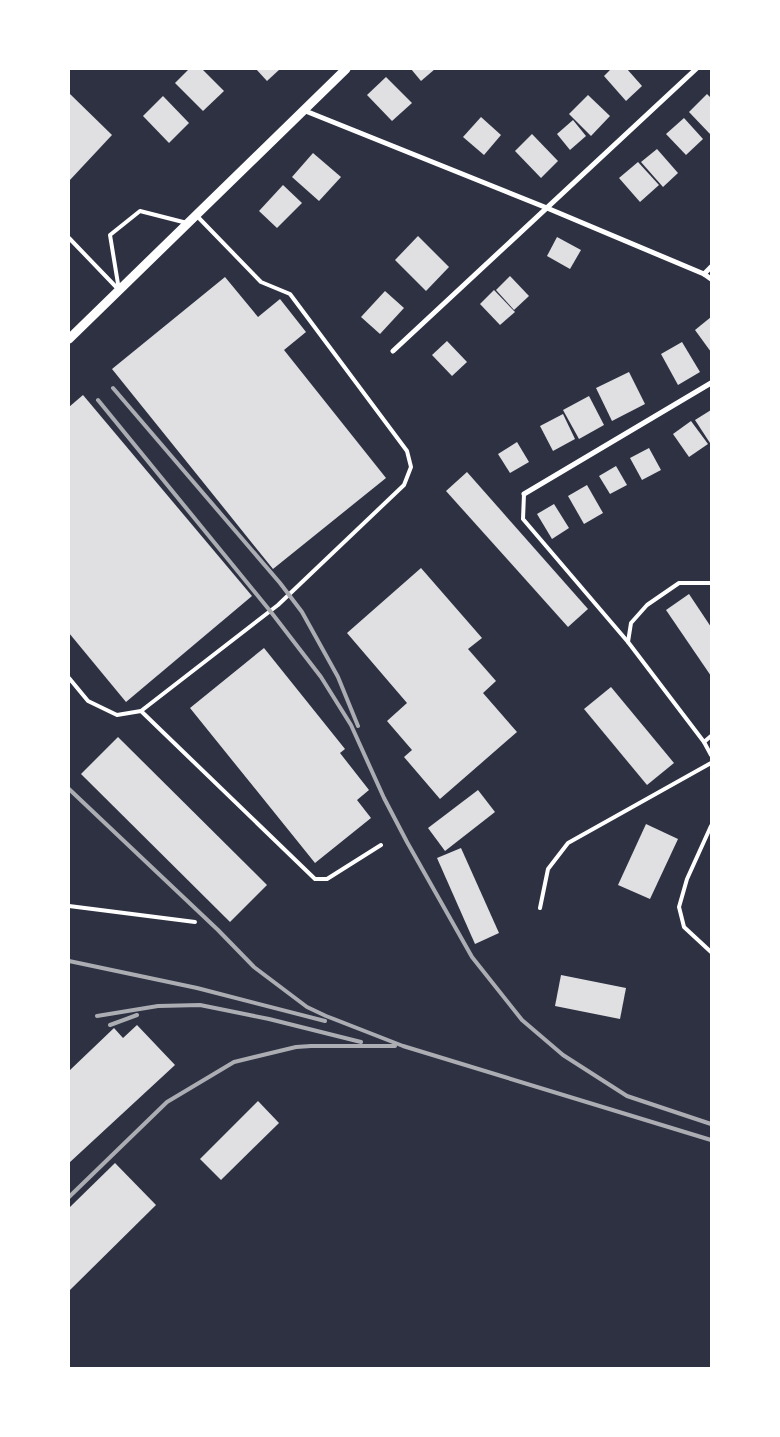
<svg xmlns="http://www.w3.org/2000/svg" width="780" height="1437" viewBox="0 0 780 1437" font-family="'Fira Sans',sans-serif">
	<rect width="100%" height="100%" fill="#2d3142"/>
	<g fill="#e0e0e3">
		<path d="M 189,69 L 202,69 L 224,91 L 203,111 L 175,83 Z"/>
		<path d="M 256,69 L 280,69 L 267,81 Z"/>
		<path d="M 411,69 L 435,69 L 421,81 Z"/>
		<path d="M 611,69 L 627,69 L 642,86 L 626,101 L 604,76 Z"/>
		<path d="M 386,77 L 412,103 L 392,121 L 367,95 Z"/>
		<path d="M 69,93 L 112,135 L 69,181 Z"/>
		<path d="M 707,94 L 711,98 L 711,133 L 710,134 L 689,112 Z"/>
		<path d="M 588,95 L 610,116 L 591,136 L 569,114 Z"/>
		<path d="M 163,96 L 189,123 L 169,143 L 143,116 Z"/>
		<path d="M 481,117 L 501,135 L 484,155 L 463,137 Z"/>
		<path d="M 684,118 L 703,139 L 686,155 L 666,134 Z"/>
		<path d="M 573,120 L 586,136 L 570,150 L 557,134 Z"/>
		<path d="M 532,134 L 558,161 L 541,178 L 515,151 Z"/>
		<path d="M 657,149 L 678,173 L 663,187 L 641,162 Z"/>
		<path d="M 313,153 L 341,177 L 319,201 L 292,177 Z"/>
		<path d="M 638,162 L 659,185 L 640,202 L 619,178 Z"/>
		<path d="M 283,185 L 302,203 L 277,228 L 259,211 Z"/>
		<path d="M 418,236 L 449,267 L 426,291 L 395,260 Z"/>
		<path d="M 557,237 L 581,250 L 570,269 L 547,256 Z"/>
		<path d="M 510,276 L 529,296 L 514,310 L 496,290 Z"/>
		<path d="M 225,277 L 258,317 L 280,299 L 306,332 L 284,350 L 386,478 L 273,569 L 112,369 Z"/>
		<path d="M 494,290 L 515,312 L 500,325 L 480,304 Z"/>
		<path d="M 385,291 L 404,308 L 380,334 L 361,317 Z"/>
		<path d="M 711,317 L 711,352 L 695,330 Z"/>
		<path d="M 447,341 L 467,362 L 452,376 L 432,355 Z"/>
		<path d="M 682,342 L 700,372 L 678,385 L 661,354 Z"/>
		<path d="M 629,372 L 645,404 L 612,421 L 596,388 Z"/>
		<path d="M 83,395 L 252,596 L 126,702 L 69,633 L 69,407 Z"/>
		<path d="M 589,396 L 604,425 L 579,439 L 563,410 Z"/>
		<path d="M 711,410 L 711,441 L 710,443 L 695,420 Z"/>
		<path d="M 563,414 L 575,439 L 553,451 L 540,426 Z"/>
		<path d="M 691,421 L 708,444 L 689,457 L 673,434 Z"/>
		<path d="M 517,442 L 529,462 L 510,473 L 498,454 Z"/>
		<path d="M 649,448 L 661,470 L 642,480 L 630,458 Z"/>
		<path d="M 616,466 L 627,485 L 610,494 L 599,476 Z"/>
		<path d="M 467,472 L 588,609 L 568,627 L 446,491 Z"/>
		<path d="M 587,485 L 603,513 L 584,524 L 568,496 Z"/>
		<path d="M 554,504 L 569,528 L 552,539 L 537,514 Z"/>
		<path d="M 421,568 L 482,638 L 468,649 L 496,681 L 483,693 L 517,732 L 440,799 L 404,757 L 412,750 L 387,721 L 407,703 L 347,633 Z"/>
		<path d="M 689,594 L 711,627 L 711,676 L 666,610 Z"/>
		<path d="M 264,648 L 345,749 L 340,753 L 369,790 L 357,800 L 371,818 L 315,863 L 190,708 Z"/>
		<path d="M 611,687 L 674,763 L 647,785 L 584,709 Z"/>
		<path d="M 118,737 L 267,885 L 230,922 L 81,774 Z"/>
		<path d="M 478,790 L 495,812 L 445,851 L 428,828 Z"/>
		<path d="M 646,824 L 678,839 L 650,899 L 618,885 Z"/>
		<path d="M 461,848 L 499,933 L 475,944 L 437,858 Z"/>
		<path d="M 561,975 L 626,988 L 620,1019 L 555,1006 Z"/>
		<path d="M 137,1025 L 175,1065 L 69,1163 L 69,1071 L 114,1028 L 123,1038 Z"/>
		<path d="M 258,1101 L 279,1123 L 221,1180 L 200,1159 Z"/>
		<path d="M 115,1163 L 156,1205 L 69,1291 L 69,1208 Z"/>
	</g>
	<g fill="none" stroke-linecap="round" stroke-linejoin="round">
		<g stroke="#fff" stroke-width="4">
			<path d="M 69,238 L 119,290"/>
			<path d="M 119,290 L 110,235 L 140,211 L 187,223"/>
			<path d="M 524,494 L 523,519 L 628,642 L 704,742 L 711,755"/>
			<path d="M 628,642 L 631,623 L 647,605 L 679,583 L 711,583"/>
			<path d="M 69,678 L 88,701 L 117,715 L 141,711 L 278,605 L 404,485 L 411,467 L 407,451 L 290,294 L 261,282 L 196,215"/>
			<path d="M 141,711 L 315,879 L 327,879 L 381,845"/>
			<path d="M 704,742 L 711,736"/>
			<path d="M 711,826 L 687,879 L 679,907 L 684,927 L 711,952"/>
			<path d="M 69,906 L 195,922"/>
			<path d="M 540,908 L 548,869 L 568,843 L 711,763"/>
		</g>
		<g stroke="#fff" stroke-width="5">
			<path d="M 303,110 L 547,208 L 704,274 L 711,279"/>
			<path d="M 704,274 L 711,267"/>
			<path d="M 393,351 L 696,69"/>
			<path d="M 524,494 L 711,383"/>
		</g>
		<path stroke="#fff" stroke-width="9" d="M 69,339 L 346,69"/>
		<g stroke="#abadb3" stroke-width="4">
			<path d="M 113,388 L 280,583 L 302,612 L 338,677 L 358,726"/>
			<path d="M 98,400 L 271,612 L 321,677 L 351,725 L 384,798 L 407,842 L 472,957 L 522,1020 L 563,1055 L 627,1096 L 711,1124"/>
			<path d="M 69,789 L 218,930 L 254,967 L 307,1007 L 326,1016 L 403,1046 L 711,1140"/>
			<path d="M 69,961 L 197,988 L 325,1021"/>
			<path d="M 97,1016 L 158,1006 L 200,1005 L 269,1019 L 361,1042"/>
			<path d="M 110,1025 L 137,1015"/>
			<path d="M 69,1197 L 167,1102 L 234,1062 L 296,1047 L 311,1046 L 395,1046"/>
		</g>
	</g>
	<rect width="780" height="1437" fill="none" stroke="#ffffff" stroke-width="140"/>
</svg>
